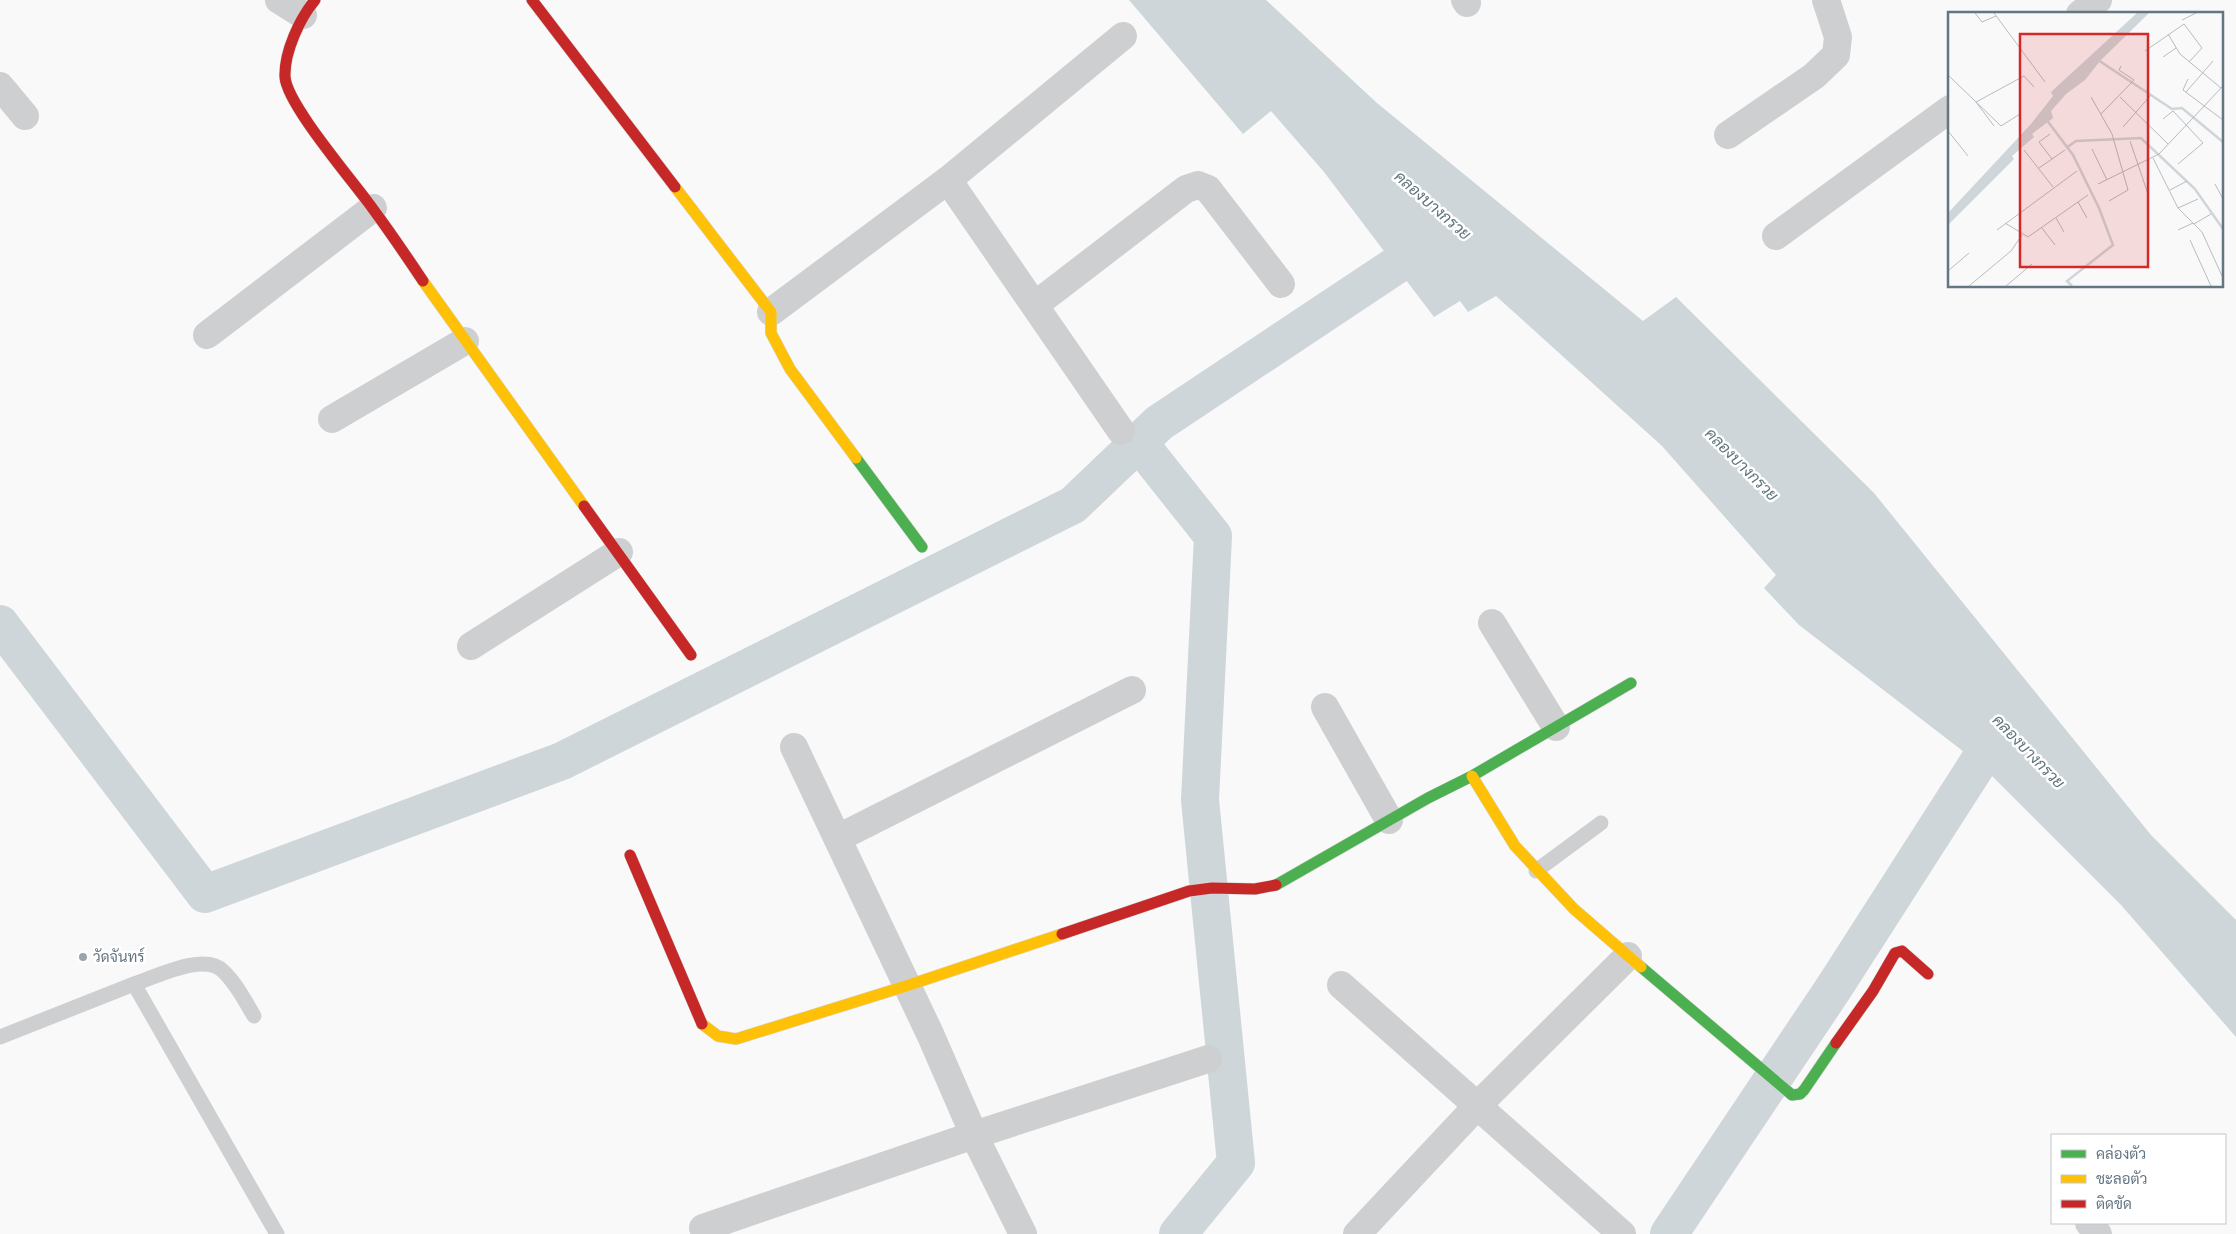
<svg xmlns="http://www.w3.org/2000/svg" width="2236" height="1234" viewBox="0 0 2236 1234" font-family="'Source Sans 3',Sarabun,sans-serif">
	<rect width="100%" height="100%" fill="#f9f9f9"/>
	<path fill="#ced6d9" d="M 1129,0 L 1266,0 L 1377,103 L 1643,321 L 1676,297 L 1874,493 L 2151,835 L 2236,920 L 2236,1037 L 2121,905 L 1981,765 L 1799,625 L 1764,588 L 1776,575 L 1662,446 L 1496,296 L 1468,312 L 1460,301 L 1434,317 L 1324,172 L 1271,111 L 1243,134 Z"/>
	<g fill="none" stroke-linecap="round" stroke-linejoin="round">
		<g stroke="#ced6d9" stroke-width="38">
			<path d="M 1139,443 L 1213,536 L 1200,800 L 1236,1163 L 1178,1234"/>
			<path d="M 0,624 L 205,894 L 562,761 L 1073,505 L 1159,423 L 1437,238"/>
			<path d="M 1669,1234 L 1835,986 L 2003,724"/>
		</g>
		<defs>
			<g id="fast">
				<path d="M 856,458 L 922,547"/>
				<path d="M 1276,885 L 1428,798 L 1472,776 L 1631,683"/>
				<path d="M 1641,967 L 1792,1095 L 1800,1094 L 1804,1090 L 1836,1043"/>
			</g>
			<g id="slow">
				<path d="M 675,187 L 771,312 L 771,333 L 790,369 L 856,458"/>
				<path d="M 423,281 L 584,506"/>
				<path d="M 1472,776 L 1515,846 L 1574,909 L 1641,967"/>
				<path d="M 702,1024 L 718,1036 L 736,1039 L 906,986 L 1062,934"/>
			</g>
			<g id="jam">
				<path d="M 315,0 C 300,18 284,52 285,77 C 287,105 354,182 373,209 C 390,232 407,257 423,281"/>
				<path d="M 532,0 L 675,187"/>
				<path d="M 584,506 L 691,655"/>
				<path d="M 630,855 L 702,1024"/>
				<path d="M 1062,934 L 1189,891 L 1212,888 L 1255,889 L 1276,885"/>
				<path d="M 1836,1043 L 1873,991 L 1895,953 L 1902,951 L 1928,974"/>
			</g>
		</defs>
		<use href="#fast" stroke="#d5d6d7" stroke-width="12"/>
		<use href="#slow" stroke="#d5d6d7" stroke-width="12"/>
		<use href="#jam" stroke="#d5d6d7" stroke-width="12"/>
		<g stroke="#cecfd0" stroke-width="15">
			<path d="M 1536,871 L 1601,823"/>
			<path d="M 134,984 C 156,977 204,952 223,971 C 236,983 245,1001 254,1016"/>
			<path d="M 0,1037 L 134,984 L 277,1234"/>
		</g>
		<g stroke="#cecfd0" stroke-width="28">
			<path d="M 279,0 L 303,15"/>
			<path d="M 1465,0 L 1467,3"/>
			<path d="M 2080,14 L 2098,0"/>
			<path d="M 0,86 L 25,116"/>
			<path d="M 1728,135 L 1814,76 L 1836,55 L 1838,37 L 1826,0"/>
			<path d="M 948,180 L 1121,431"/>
			<path d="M 1776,236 L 1950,109"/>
			<path d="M 1035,305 L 1186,189 L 1198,185 L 1208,189 L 1281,284"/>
			<path d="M 771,312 L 948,180 L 1123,36"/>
			<path d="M 207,335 L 373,208"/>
			<path d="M 332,419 L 465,341"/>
			<path d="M 1492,623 L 1556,727"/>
			<path d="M 471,646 L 619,552"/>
			<path d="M 1325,707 L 1389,820"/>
			<path d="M 794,747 L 931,1036 L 974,1135 L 1023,1234"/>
			<path d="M 838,838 L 1132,690"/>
			<path d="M 1341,985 L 1622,1234"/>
			<path d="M 2089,1223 L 2098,1234"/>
			<path d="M 703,1228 L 974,1135 L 1208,1059"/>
			<path d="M 1357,1234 L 1477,1106 L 1628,956"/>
		</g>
		<use href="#fast" stroke="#4caf50" stroke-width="11"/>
		<use href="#slow" stroke="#ffc107" stroke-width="11"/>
		<use href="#jam" stroke="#c62828" stroke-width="11"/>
	</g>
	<circle fill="#99a4ac" stroke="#fff" stroke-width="2" cx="83" cy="957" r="5"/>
	<g text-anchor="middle" stroke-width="5" stroke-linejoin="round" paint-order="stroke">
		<g font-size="15" fill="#657683" stroke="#fff" text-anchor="start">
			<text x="93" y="962">วัดจันทร์</text>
		</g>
		<g font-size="16" font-style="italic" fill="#60757c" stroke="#fff">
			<text transform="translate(1433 205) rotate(41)" y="6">คลองบางกรวย</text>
			<text transform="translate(1742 464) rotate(45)" y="6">คลองบางกรวย</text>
			<text transform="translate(2029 751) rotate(46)" y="6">คลองบางกรวย</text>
		</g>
	</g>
	<g transform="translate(1948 12)">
		<rect width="275" height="275" fill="#f9f9f9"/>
		<path d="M 189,1 L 201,1 L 152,49 L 137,68 L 118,82 L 103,99 L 105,106 L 84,122 L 86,125 L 64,144 L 66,147 L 0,213 L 0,201 L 83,112 L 105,84 L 103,80 Z" fill="#ced6d9"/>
		<path fill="none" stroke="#ced6d9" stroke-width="2.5" d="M 147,46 L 224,97 L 234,96 L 275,130M 98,107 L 125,143 L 151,196 L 165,233 L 119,269 L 124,274M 118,136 L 128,129 L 193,126 L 247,177 L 275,217"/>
		<path fill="none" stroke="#b5bdc3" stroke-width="1" d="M 27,1 L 34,10 L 48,4M 46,1 L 97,70M 234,8 L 248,1M 220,22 L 232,42 L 273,76M 197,39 L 236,12 L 254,36 L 241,50M 215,45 L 228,36M 0,63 L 53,114 L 72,102M 240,67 L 235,78 L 275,108M 238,80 L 265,49M 143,85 L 164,122 L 180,178 L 161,189M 172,85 L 220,132M 153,102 L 186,68 L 171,58 L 173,54M 215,107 L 225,99 L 255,131 L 230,152M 46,114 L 28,90 L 76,64 L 86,75M 175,115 L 203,83M 0,119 L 20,144M 102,122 L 91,130 L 104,147M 182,129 L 200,182M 144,137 L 159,168M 76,138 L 105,175M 205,146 L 230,196 L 254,220 L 275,266M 91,156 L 117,138M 150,172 L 211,142 L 275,74M 267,172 L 275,187M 222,178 L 239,169M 130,190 L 139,206M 230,196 L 250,187M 108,206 L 116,220M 57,211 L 80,225 L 140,183M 246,212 L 263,202M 94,216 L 107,233M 49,218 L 129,159M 230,218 L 245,211M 242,228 L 263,274M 0,259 L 21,241M 21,274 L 63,239 L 74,223M 58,274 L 84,252"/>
		<path fill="#d62828" fill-opacity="0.15" stroke="#d62828" stroke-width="2.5" d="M 72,22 L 200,22 L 200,255 L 72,255 Z"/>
		<rect width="275" height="275" fill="none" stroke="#657683" stroke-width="2.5"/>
	</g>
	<rect x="2051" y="1134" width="175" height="90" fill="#ffffff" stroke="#c1c8cd"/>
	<rect x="2061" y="1150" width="25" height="8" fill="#4caf50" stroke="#c1c8cd"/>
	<text x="2096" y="1159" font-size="15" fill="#657683">คล่องตัว</text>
	<rect x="2061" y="1175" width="25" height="8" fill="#ffc107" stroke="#c1c8cd"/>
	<text x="2096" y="1184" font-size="15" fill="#657683">ชะลอตัว</text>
	<rect x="2061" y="1200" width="25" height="8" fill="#c62828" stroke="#c1c8cd"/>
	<text x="2096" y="1209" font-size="15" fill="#657683">ติดขัด</text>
</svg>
